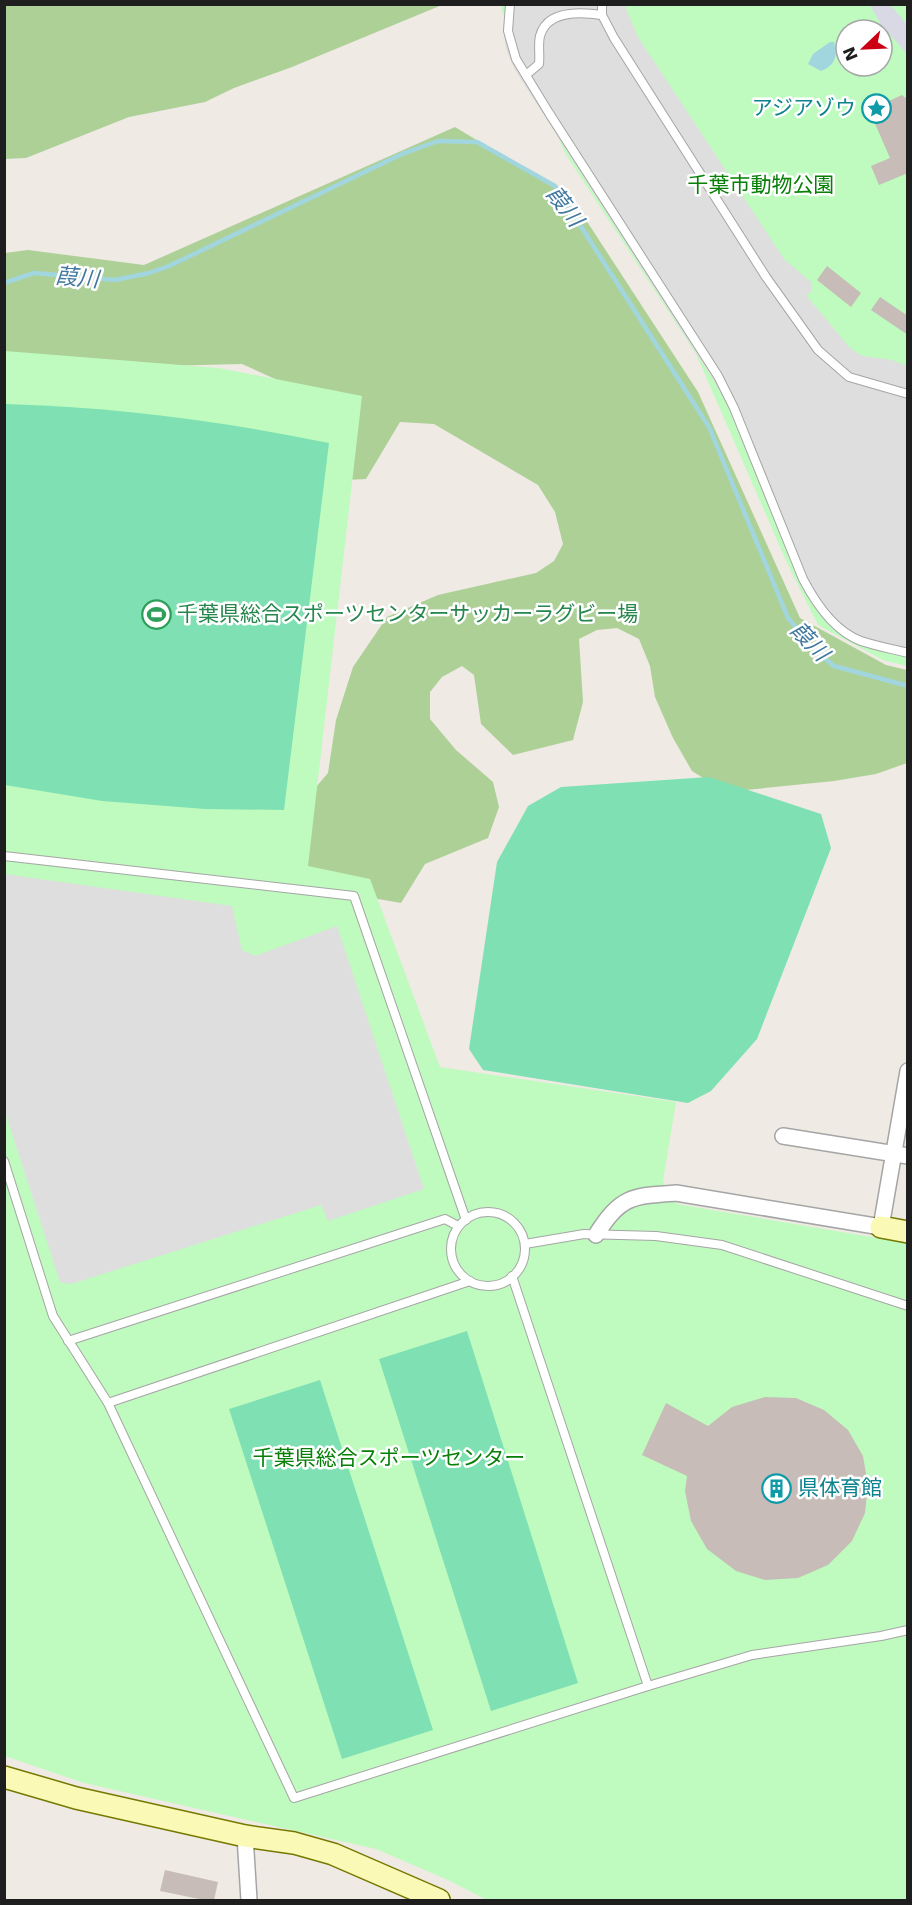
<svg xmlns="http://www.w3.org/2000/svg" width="912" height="1905" viewBox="0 0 912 1905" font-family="'DejaVu Sans','Noto Sans JP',sans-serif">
	<rect width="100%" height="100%" fill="#efeae4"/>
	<g fill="#add097">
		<path d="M 5,4 L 442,4 L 442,5 L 292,67 L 234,88 L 205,102 L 129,117 L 26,158 L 5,159 Z"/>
		<path d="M 455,127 L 571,197 L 698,392 L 800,618 L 886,665 L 907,670 L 907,763 L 876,774 L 834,781 L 726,792 L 692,771 L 673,738 L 655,697 L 650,666 L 639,639 L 617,628 L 597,630 L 579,639 L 583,702 L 573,740 L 513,755 L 481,724 L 474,675 L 462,666 L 442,677 L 430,692 L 430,719 L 456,750 L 493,782 L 499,807 L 488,838 L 425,864 L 401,903 L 361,896 L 5,797 L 291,816 L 328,773 L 336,720 L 353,667 L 387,617 L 438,595 L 536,573 L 554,561 L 563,544 L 555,512 L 538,485 L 434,424 L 400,422 L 366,479 L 346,480 L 346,411 L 242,364 L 121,367 L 5,363 L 5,253 L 28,250 L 144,265 Z"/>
	</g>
	<g fill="#bffbbf" fill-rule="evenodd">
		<path d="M 503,4 L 907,5 L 907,666 L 883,660 L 818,625 L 787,563 L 696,354 L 565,153 L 501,9 ZM 846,30 L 882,30 L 882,66 L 846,66 Z"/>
		<path d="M 5,351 L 219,368 L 362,396 L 308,866 L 370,879 L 440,1067 L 676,1102 L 663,1181 L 677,1204 L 907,1243 L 907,1900 L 487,1900 L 448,1880 L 376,1849 L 84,1783 L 5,1756 Z"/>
	</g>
	<g fill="#7fe1b3">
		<path d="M 5,404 C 115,407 221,421 329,443 L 284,810 L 205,809 L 102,801 L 5,785 Z"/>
		<path d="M 709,777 L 821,814 L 831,848 L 757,1039 L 711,1091 L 688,1103 L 483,1070 L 469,1049 L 497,862 L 528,806 L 561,787 Z"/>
		<path d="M 467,1331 L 578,1683 L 491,1711 L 379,1359 Z"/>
		<path d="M 320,1380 L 433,1730 L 342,1759 L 229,1409 Z"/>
	</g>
	<g fill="#dedede">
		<path d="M 506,5 L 626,5 L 627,11 L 638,37 L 784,259 L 812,283 L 811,292 L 806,295 L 850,348 L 862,356 L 892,360 L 907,366 L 907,656 L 859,645 L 826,619 L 801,586 L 728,406 L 714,381 L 515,70 L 506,49 L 503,28 Z"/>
		<path d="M 4,874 L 232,906 L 242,950 L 255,956 L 337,926 L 424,1189 L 328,1221 L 321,1205 L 71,1284 L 60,1282 L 5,1112 Z"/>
	</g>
	<path fill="#d8d9e5" d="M 870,5 L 891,5 L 907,25 L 907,54 L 880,23 Z"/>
	<path fill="#a2d6df" d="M 830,42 L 834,42 C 838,57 835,65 821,71 L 808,64 L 813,54 Z"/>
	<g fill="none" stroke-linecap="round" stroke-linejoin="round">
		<path stroke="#a2d6df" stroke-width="4.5" d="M 4,283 L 34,273 L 115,280 L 149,273 L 169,266 L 402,154 L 438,141 L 477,142 L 555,186 L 709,427 L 788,618 L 817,652 L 834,666 L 908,686"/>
	</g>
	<g fill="#c7bcb7">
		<path d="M 902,95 L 908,100 L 908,173 L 879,185 L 871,166 L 890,158 L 869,110 Z"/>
		<path d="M 827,266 L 861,293 L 851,307 L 817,280 Z"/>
		<path d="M 880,297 L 908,316 L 908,335 L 871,310 Z"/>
		<path d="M 765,1397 L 796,1398 L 824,1410 L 848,1430 L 863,1456 L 868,1485 L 865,1513 L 852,1541 L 828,1565 L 798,1578 L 765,1580 L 736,1571 L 707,1549 L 691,1521 L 685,1491 L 687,1476 L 642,1455 L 666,1403 L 708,1426 L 732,1407 Z"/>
		<path d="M 165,1870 L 218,1882 L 214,1900 L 204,1900 L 160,1891 Z"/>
	</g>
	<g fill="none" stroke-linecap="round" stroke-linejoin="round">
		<defs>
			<g id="lane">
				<path d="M 510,4 L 508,31 L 516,59 L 549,113 L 718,376 L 734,408 L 803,579 C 816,604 834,631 861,641 C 876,646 892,649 908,653"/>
				<path d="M 602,4 L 602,15 L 614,38 L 766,277 L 818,350 L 849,377 L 908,394"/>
				<path d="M 526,75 L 539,64 C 540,55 538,44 540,36 C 547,9 582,12 602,15"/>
				<path d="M 4,856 L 354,896 L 466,1220"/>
				<path d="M 4,1161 L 53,1316 L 108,1403 L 294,1798 L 648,1686 L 752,1655 L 881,1636 L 908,1630"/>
				<circle cx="488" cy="1249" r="37"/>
				<path d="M 525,1244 L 584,1234 L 656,1236 L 722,1245 L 908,1306"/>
				<path d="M 512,1276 L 648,1686"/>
				<path d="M 68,1341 L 445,1219 L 458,1226"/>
				<path d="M 108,1403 L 470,1281"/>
			</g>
			<g id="street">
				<path d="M 783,1136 L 908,1156"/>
				<path d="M 596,1235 C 621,1196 631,1196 676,1193 L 881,1227 L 908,1071"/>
				<path d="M 245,1836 L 249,1900"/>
			</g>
			<g id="secondary">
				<path d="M 881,1227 L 908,1232"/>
				<path d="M 4,1777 L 76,1798 L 245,1836 L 294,1843 L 333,1854 L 439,1900"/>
			</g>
		</defs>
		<use href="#lane" stroke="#a5a5a5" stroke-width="10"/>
		<use href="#street" stroke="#a5a5a5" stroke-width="18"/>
		<use href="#secondary" stroke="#767901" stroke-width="24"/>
		<use href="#lane" stroke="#fff" stroke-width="8"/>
		<use href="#street" stroke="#fff" stroke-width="15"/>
		<use href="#secondary" stroke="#fbf9b6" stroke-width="21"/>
	</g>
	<defs>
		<symbol id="sight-ring" viewBox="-11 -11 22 22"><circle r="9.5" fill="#fff" stroke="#0f9aa8" stroke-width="1.5"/><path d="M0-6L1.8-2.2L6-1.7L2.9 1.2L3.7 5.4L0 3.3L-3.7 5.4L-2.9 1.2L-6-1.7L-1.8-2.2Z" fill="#0f9aa8"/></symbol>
		<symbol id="stadium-ring" viewBox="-11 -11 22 22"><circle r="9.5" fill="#fff" stroke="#2e9e5b" stroke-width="1.5"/><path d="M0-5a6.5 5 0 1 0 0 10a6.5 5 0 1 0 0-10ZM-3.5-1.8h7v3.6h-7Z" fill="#2e9e5b"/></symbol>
		<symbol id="building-ring" viewBox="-11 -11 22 22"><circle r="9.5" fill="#fff" stroke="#0f9aa8" stroke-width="1.5"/><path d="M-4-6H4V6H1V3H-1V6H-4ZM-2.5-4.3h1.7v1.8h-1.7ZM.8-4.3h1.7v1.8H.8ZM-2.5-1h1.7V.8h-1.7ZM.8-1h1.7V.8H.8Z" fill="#0f9aa8"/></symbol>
	</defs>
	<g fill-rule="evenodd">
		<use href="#sight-ring" x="860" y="92" width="33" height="33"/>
		<use href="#stadium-ring" x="140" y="598" width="33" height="33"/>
		<use href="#building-ring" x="760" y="1472" width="33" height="33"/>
	</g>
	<g text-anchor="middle" stroke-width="5" stroke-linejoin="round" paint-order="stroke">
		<g font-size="21" fill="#0d838f" stroke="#fff" text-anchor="end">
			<text x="856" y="115">アジアゾウ</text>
			<text x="798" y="1495" text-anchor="start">県体育館</text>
		</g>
		<g font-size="21" fill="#088008" stroke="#fff">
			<text x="761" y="192">千葉市動物公園</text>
			<text x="389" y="1465">千葉県総合スポーツセンター</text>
		</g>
		<g font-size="21" fill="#27864d" stroke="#fff" text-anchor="start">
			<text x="177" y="621">千葉県総合スポーツセンターサッカーラグビー場</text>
		</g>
		<g font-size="22" font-style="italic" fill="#4279a1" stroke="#fff">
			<text transform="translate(565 206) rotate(52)" y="8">葭川</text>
			<text transform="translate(77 277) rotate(5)" y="8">葭川</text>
			<text transform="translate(810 641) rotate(46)" y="8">葭川</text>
		</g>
	</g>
	<rect width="912" height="1905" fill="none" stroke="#1e1e1e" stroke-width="12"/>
	<g transform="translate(864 48) rotate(247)"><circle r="28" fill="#ffffff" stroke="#a5a5a5" stroke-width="1.5"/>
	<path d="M0-4.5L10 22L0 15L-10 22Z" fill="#cc0012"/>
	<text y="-9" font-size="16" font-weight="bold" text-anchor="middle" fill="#1e1e1e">N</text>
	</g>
</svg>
